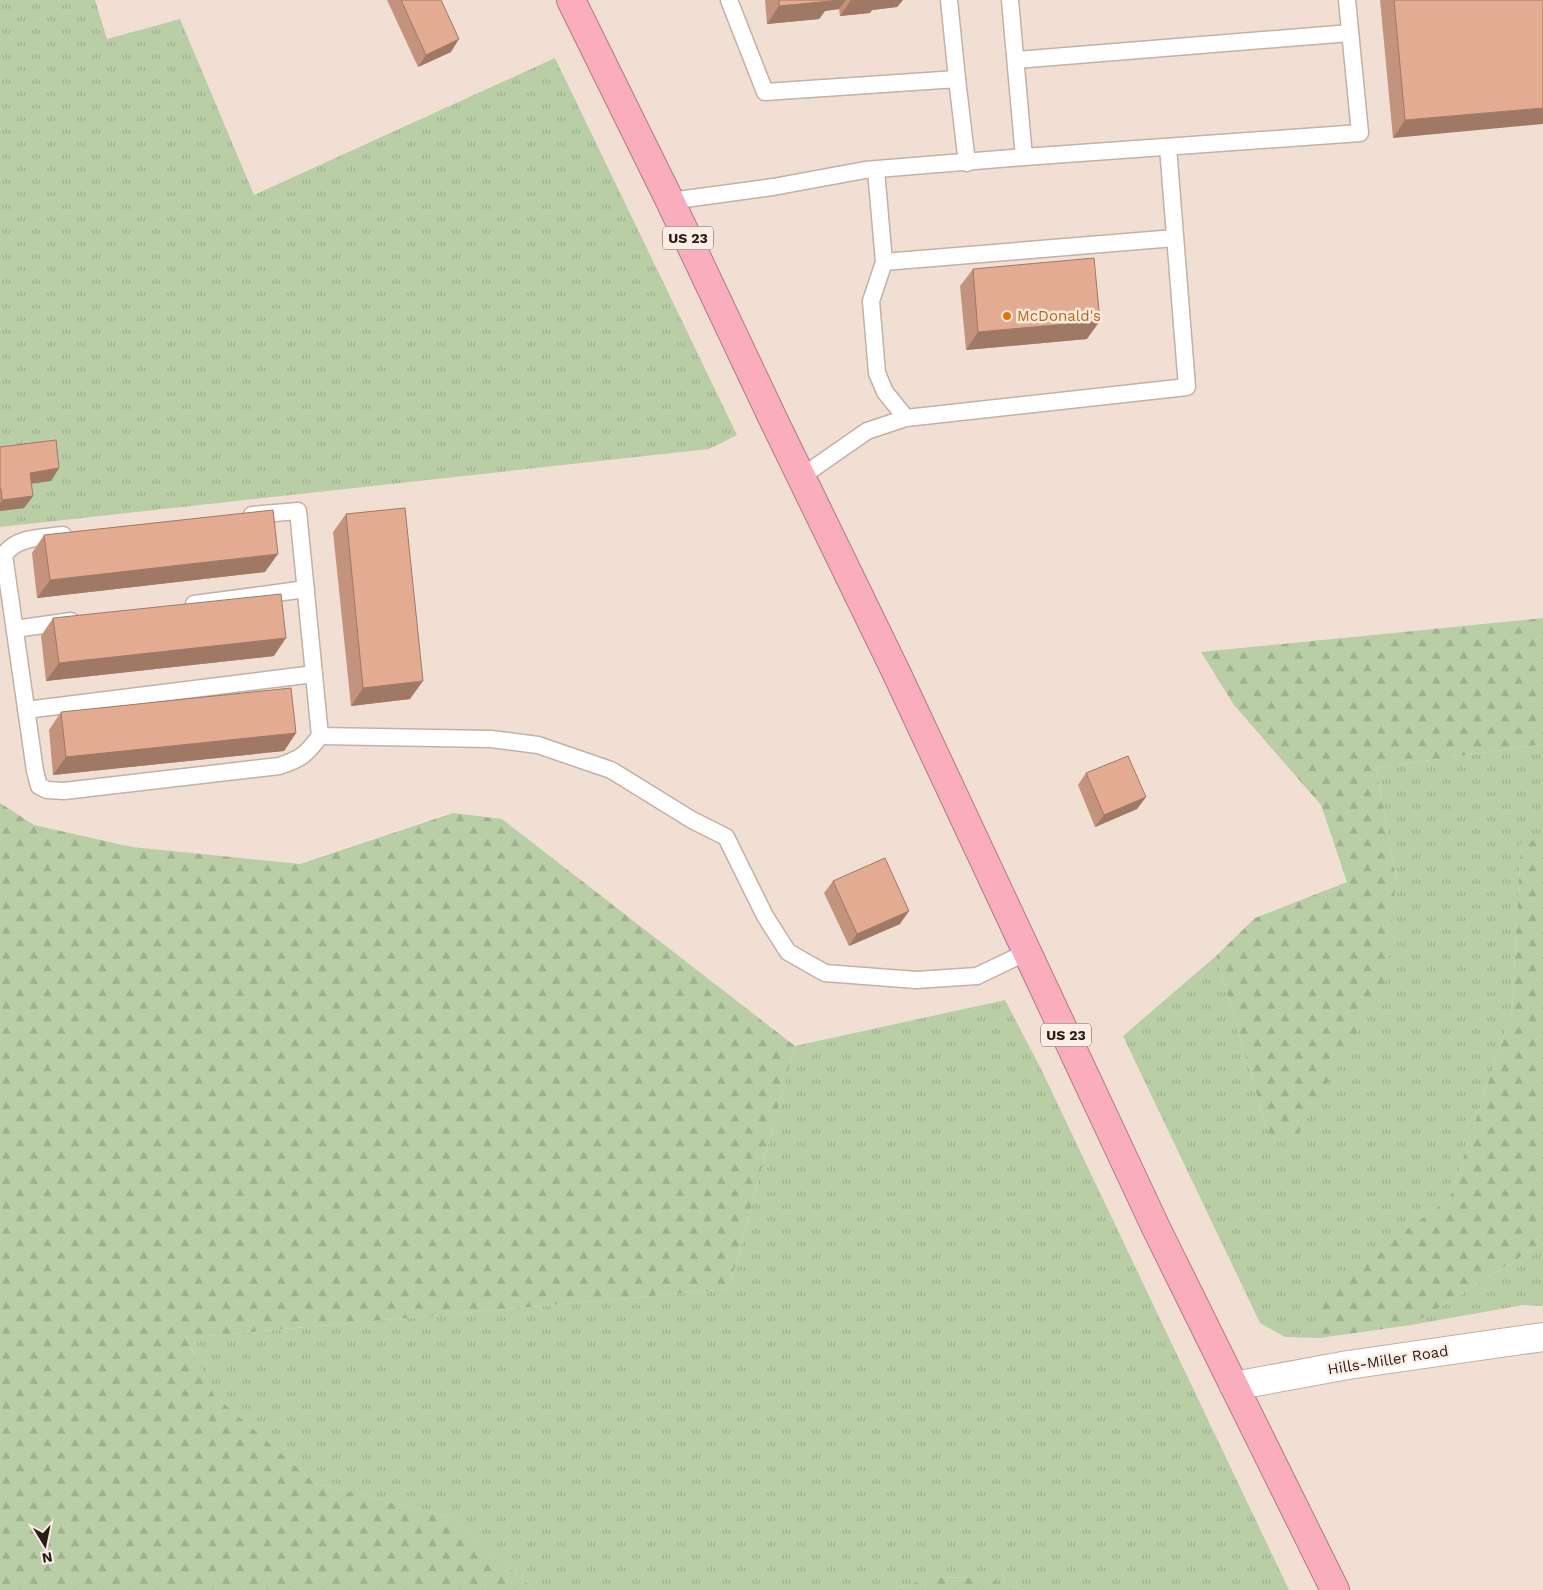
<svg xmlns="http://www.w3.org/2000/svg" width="1543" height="1590" viewBox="0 0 1543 1590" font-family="'Work Sans',sans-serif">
	<defs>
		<pattern id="grass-tufts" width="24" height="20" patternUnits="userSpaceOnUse" patternTransform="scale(1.25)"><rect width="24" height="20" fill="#b9cda7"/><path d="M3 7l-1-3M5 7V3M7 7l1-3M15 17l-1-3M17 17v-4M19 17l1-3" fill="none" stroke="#9fb08f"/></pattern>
		<pattern id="forest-firs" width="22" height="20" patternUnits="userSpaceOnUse" patternTransform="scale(1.25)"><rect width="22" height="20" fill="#b9cda7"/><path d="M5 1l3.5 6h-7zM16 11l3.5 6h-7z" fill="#9fb08f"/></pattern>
	</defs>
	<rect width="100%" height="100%" fill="#f2dfd4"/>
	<g fill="url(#grass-tufts)">
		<path d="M 0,0 L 95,0 L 107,39 L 180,19 L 254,195 L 555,58 L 737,435 L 709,449 L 0,527 Z"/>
		<path d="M 1543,744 L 1543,838 L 1521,844 L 1512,1010 L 1450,1198 L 1312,1299 L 1320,1338 L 1285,1337 L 1260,1323 L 1123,1036 L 1216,956 L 1268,1133 L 1396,879 L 1376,768 Z"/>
		<path d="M 1005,1000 L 1041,1069 L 1289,1590 L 1023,1590 L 984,1577 L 927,1578 L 895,1590 L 535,1590 L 452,1518 L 315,1483 L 214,1395 L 186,1338 L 729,1289 L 795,1046 Z"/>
		<path d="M 1543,1243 L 1543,1306 L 1523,1305 L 1411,1325 Z"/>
	</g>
	<g fill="url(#forest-firs)">
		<path d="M 1543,618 L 1543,744 L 1376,768 L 1396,879 L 1387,979 L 1295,1140 L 1268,1133 L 1216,956 L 1255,918 L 1347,882 L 1321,805 L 1234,705 L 1201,652 Z"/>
		<path d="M 0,803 L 34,825 L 132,847 L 300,864 L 453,813 L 502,819 L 795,1046 L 729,1289 L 186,1338 L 214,1395 L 315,1483 L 452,1518 L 535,1590 L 0,1590 Z"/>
		<path d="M 1543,838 L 1543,1243 L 1411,1325 L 1320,1338 L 1311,1299 L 1450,1198 L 1512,1010 L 1521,843 Z"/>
		<path d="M 984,1577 L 1023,1590 L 895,1590 L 927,1578 Z"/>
	</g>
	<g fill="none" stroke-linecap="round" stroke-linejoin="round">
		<defs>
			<g id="lane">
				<path d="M 729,0 L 765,92 L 957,79 L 967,163"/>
				<path d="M 949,0 L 957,79"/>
				<path d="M 1010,0 L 1024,157"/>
				<path d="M 1016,60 L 1350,33"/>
				<path d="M 876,170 L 884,262 L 871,301 L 877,373 L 885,392 L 906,418"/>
				<path d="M 670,201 L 773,187 L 865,170 L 1024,157 L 1360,133 L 1347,0"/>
				<path d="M 884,262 L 1175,238"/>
				<path d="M 801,477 L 867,431 L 906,418 L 1187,387 L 1168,147"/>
				<path d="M 252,515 L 298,511 L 320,736 L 491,739 L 538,745 L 611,770 L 692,820 L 726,837 L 765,916 L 788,952 L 825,973 L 916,980 L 977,976 L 1027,952"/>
				<path d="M 63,535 C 42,538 17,536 4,555 L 35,771 L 39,786 L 47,790 L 64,791 L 279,766 C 301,759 306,755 320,736"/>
				<path d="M 194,604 L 306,589"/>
				<path d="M 15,629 L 71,621"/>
				<path d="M 26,710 L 314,674"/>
			</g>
			<path id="secondary" d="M 1234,1386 L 1348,1365 L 1543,1337"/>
			<path id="highway" d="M 571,0 L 670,201 L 775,423 L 896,672 L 1157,1230 L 1335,1590"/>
		</defs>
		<use href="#lane" stroke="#c3b0a6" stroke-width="19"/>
		<use href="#secondary" stroke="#c3b0a6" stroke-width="30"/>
		<use href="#highway" stroke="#af7b83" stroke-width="30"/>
		<use href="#lane" stroke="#fff" stroke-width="16"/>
		<use href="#secondary" stroke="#fff" stroke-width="28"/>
		<use href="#highway" stroke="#faadbc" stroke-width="28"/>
	</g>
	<g fill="#c3937d">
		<path d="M 387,0 L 441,0 L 451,52 L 418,67 Z"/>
		<path d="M 765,0 L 903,0 L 897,7 L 872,10 L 870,13 L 840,16 L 839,9 L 825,11 L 819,19 L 767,24 Z"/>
		<path d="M 1380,0 L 1543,0 L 1393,138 Z"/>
		<path d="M 973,269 L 1087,339 L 966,350 L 960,286 Z"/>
		<path d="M 0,447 L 59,468 L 51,481 L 31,483 L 33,496 L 24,508 L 0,511 Z"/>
		<path d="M 346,514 L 410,699 L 351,706 L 333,532 Z"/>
		<path d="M 44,535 L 265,572 L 37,598 L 32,553 Z"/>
		<path d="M 53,618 L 274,656 L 46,681 L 41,636 Z"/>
		<path d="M 61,712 L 296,733 L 284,751 L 53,775 L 49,730 Z"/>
		<path d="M 1086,773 L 1146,797 L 1137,809 L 1095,827 L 1078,785 Z"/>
		<path d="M 833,881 L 900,924 L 849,946 L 824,893 Z"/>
	</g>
	<g fill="#9f7866">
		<path d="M 826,0 L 846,0 L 839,9 L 825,11 L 819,19 L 767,24 L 779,6 Z"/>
		<path d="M 851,0 L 903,0 L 897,7 L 872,10 L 870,13 L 840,16 Z"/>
		<path d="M 459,39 L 451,52 L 418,67 L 426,55 Z"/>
		<path d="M 1543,108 L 1543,124 L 1393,138 L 1405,120 Z"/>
		<path d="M 1100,321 L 1087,339 L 966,350 L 978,332 Z"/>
		<path d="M 59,468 L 51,481 L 21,485 L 30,473 Z"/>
		<path d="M 33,496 L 24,508 L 0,511 L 0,503 L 2,500 Z"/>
		<path d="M 278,554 L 265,572 L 37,598 L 50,580 Z"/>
		<path d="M 286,638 L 274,656 L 46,681 L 59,663 Z"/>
		<path d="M 423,681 L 410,699 L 351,706 L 363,688 Z"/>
		<path d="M 296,733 L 284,751 L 53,775 L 66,757 Z"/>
		<path d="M 1146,797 L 1137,809 L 1095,827 L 1104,815 Z"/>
		<path d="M 909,911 L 900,924 L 849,946 L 857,934 Z"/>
	</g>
	<g fill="#e3ab91" stroke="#9f7866">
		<path d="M 401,0 L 441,0 L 459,39 L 426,55 Z"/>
		<path d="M 779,0 L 831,0 L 832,1 L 779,6 Z"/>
		<path d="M 1394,0 L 1543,0 L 1543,108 L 1405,120 Z"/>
		<path d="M 1094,258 L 1100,321 L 978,332 L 973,269 Z"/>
		<path d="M 56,440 L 59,468 L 30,473 L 33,496 L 2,500 L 1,489 L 0,489 L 0,447 Z"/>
		<path d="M 405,508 L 423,681 L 363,688 L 346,514 Z"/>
		<path d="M 273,510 L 278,554 L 50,580 L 44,535 Z"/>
		<path d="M 281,594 L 286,638 L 59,663 L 53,618 Z"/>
		<path d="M 291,688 L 296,733 L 66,757 L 61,712 Z"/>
		<path d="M 1128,756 L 1146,797 L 1104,815 L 1086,773 Z"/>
		<path d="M 885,858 L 909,911 L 857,934 L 833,881 Z"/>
	</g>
	<circle fill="#e8710a" stroke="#fdede4" stroke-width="2" cx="1007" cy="316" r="5"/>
	<g text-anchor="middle" stroke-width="5" stroke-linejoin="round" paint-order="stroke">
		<g fill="#fdede4" stroke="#655b56" stroke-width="1">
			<rect x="663" y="226.5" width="50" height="23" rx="4"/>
			<rect x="1041" y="1023.5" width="50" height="23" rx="4"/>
		</g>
		<g font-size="14" font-weight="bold" fill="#241d19">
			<text x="688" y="243">US 23</text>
			<text x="1066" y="1040">US 23</text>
		</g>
		<g font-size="15" fill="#c56008" stroke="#fdede4" text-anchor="start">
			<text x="1017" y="321">McDonald's</text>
		</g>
		<g font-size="15" fill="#241d19" stroke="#fdede4">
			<text transform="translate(1388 1360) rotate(-9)" y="5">Hills-Miller Road</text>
		</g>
	</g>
	<g transform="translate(45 1545) rotate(170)" stroke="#fdede4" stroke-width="4" paint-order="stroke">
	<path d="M0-4L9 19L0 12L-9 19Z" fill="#241d19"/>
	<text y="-8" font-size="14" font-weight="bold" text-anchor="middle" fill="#241d19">N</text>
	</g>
</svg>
